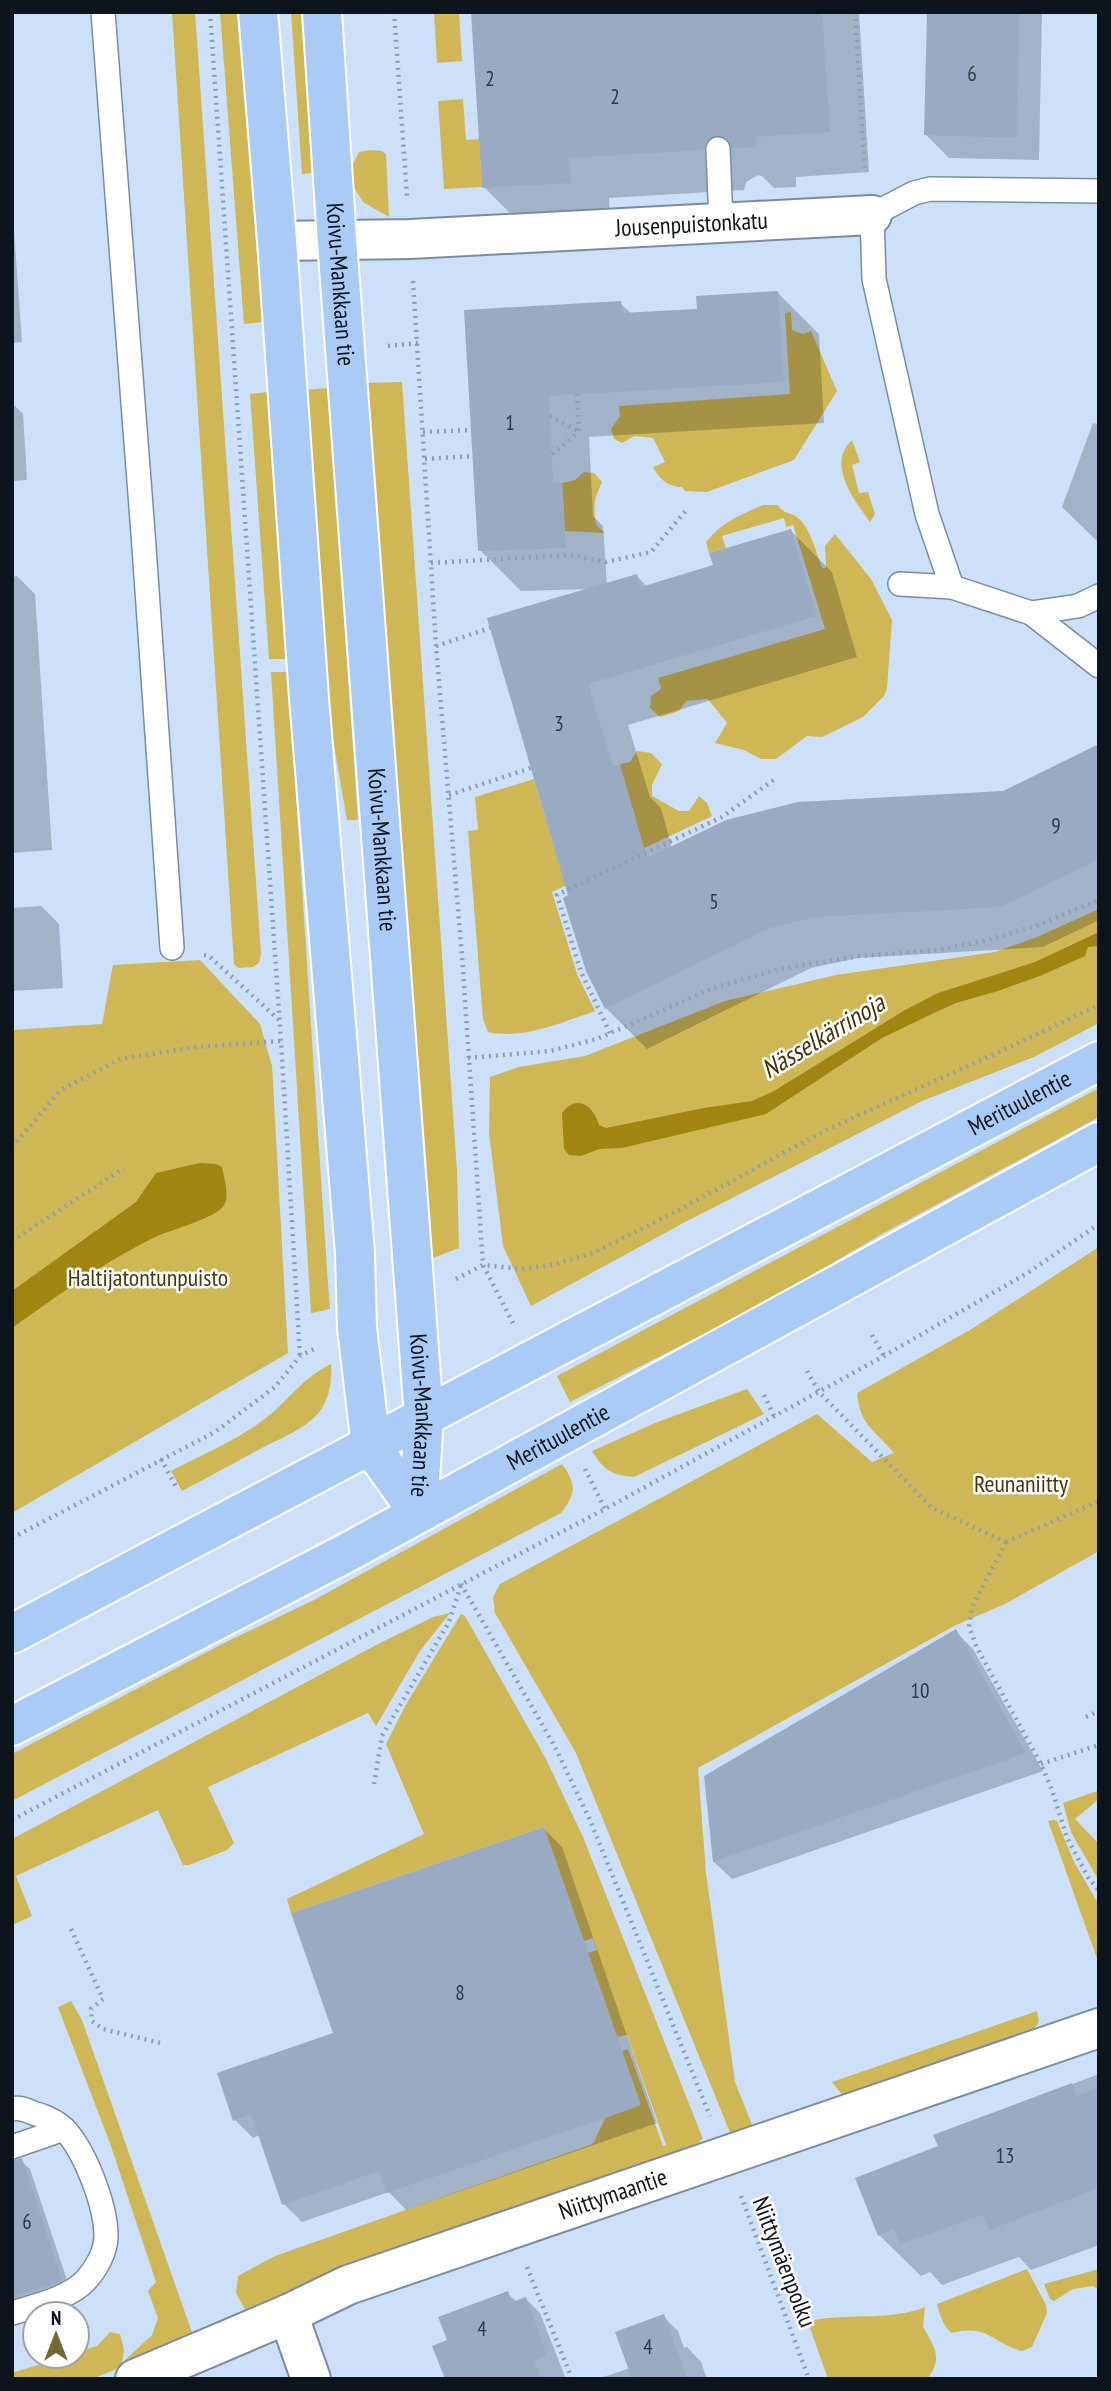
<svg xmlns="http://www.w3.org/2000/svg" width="1111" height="2391" viewBox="0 0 1111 2391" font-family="'PT Sans Narrow',sans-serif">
	<rect width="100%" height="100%" fill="#cce0f9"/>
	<g fill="#cfb755">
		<path d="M 172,12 L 195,12 L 261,954 L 259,963 L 253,967 L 238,968 L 234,964 Z"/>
		<path d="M 220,12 L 239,12 L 262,322 L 244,324 Z"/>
		<path d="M 291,12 L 301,12 L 312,173 L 302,174 Z"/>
		<path d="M 434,12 L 459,12 L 462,61 L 437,63 Z"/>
		<path d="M 463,99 L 466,140 L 479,139 L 482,187 L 444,189 L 438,101 Z"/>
		<path d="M 371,150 L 382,151 L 386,154 L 389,217 L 363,202 L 347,176 L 359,152 Z"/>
		<path d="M 791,312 L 792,330 L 803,334 L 811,331 L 837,391 L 794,460 L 707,492 L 685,491 L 682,487 C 667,486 660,480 653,467 L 665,462 L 653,438 L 634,436 L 622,443 L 614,439 L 611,429 L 620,416 L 619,406 L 790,394 L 785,313 Z"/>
		<path d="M 402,382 L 457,1171 L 459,1248 L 433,1258 L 426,1237 L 362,383 Z"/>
		<path d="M 328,388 L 358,820 L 347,820 L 328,711 L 305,390 Z"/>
		<path d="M 268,392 L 287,659 L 269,659 L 250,394 Z"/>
		<path d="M 852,440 L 860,462 L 852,465 L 859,493 L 868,492 L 875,514 L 870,522 C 854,500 826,464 852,440 Z"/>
		<path d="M 584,472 L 594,473 L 602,482 C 594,499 593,506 596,525 L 605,533 L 565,531 L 562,483 L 575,480 Z"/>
		<path d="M 763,505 L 778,505 C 783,514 790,512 797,517 C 811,528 816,552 822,568 L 826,568 L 825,546 L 835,534 L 871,579 L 892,620 L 887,688 L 884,696 L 863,717 L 822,737 L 807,736 L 776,759 L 761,759 L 744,750 L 715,743 L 727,723 L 708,699 L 686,701 L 679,711 L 660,717 L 650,708 L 651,696 L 661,689 L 658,678 L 825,629 L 793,525 L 786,527 L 784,518 L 722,536 L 726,548 L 709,553 L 706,542 C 722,522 740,515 763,505 Z"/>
		<path d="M 271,672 L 288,672 L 327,1270 L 330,1309 L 311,1313 Z"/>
		<path d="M 637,751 L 651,753 L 662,764 L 652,785 L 652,796 L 679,811 L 689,811 L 699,796 L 707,803 L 712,816 L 552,892 L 577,974 L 595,1011 C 563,1022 522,1040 488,1032 L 483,1019 L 468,831 L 478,830 L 475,797 L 534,779 L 555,850 L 620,764 L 630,762 Z"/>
		<path d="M 1099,909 L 1099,1023 L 1034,1057 L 922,1101 L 687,1221 L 531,1306 L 503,1246 L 489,1133 L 490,1077 L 519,1067 L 585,1056 L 725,1001 L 836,975 L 995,952 L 1037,937 Z"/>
		<path d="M 200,960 L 260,1024 L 272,1066 L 288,1353 L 12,1513 L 12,1030 L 102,1024 L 113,965 Z"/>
		<path d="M 1099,1088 L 1099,1117 L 882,1234 L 759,1306 L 570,1402 L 557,1376 Z"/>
		<path d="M 1099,1247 L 1099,1551 L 1005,1604 L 956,1625 L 698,1768 L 706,1873 L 735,2082 L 753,2127 L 731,2135 L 576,1753 L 495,1613 L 493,1597 L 500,1584 L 817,1414 L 872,1462 L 894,1453 C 875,1430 860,1426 857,1393 L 970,1330 Z"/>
		<path d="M 331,1364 C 332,1381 330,1397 320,1411 C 305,1430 280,1438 260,1449 C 234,1463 208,1477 182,1491 L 171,1471 C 205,1453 243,1438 272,1413 C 295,1393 302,1379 331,1364 Z"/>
		<path d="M 747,1389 L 764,1414 L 634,1477 C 612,1475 604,1471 592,1451 L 655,1423 Z"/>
		<path d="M 562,1464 C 577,1485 576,1493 561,1513 L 12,1801 L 12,1754 L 226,1642 L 314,1600 Z"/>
		<path d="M 450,1613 L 420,1651 L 376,1726 L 368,1713 L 208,1787 L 234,1843 L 227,1850 L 189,1865 L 183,1865 L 158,1810 L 16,1876 L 32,1916 L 12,1925 L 12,1839 L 380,1643 L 433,1617 Z"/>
		<path d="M 461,1614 L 465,1616 L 546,1759 L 583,1837 L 703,2139 L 680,2155 L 247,2313 L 236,2293 L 238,2276 L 275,2256 L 590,2145 L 594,2142 L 605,2118 L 640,2105 L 622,2051 L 628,2049 L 663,2146 L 666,2145 L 627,2035 L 617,2037 L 588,1953 L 597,1950 L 593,1938 L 584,1941 L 544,1827 L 291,1913 L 287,1899 L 424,1834 L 386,1744 L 405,1706 Z"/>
		<path d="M 1097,1791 L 1099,1799 L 1075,1819 L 1099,1844 L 1099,1881 L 1071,1832 L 1063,1803 Z"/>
		<path d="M 1054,1820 L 1057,1821 L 1074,1862 L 1099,1905 L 1099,1964 L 1048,1821 Z"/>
		<path d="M 71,2001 L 82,2020 L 194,2338 L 92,2379 L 12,2379 L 12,2373 L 66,2356 L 77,2356 L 77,2352 L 97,2346 L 110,2332 L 120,2334 L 124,2350 L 122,2363 L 152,2335 L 158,2318 L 148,2291 L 156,2282 L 111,2146 L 58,2007 Z"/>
		<path d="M 1037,2011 L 1039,2021 L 1034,2030 L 843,2096 L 832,2082 Z"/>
		<path d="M 1027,2269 L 1046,2305 L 1047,2313 L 1032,2347 L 1022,2351 C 989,2342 990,2324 951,2333 C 943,2325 940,2315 937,2304 Z"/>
		<path d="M 1099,2269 L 1099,2290 L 1093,2286 L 1073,2289 L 1054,2301 L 1050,2299 L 1044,2284 Z"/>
		<path d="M 925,2307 L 923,2327 C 934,2346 944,2359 927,2379 L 828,2379 L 810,2328 L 815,2320 C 851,2313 892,2321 925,2307 Z"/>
	</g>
	<g fill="#a08611">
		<path d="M 1099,932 L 1099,946 L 1088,947 L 1085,956 L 1040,976 L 998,991 L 956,1003 L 936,1012 L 882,1038 L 766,1114 L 622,1148 L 599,1149 L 581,1156 L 569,1155 L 564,1149 L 562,1113 C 577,1093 594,1106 599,1125 L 606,1128 L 704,1108 L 752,1101 L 774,1091 L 905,1010 L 938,993 L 1035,962 Z"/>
		<path d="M 200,1163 L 216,1164 L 222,1167 C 224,1178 231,1199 222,1208 C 211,1219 170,1230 153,1238 C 103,1263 58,1295 12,1328 L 12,1291 L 136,1202 L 156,1173 Z"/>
	</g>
	<g fill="#0003">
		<path d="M 473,12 L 859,12 L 869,172 L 796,177 L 796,187 L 774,188 L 762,176 L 758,175 L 746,182 L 744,190 L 609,198 L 610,223 L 525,228 L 484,187 Z"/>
		<path d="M 929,12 L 1042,12 L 1039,160 L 949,158 L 926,135 Z"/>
		<path d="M 12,203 L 22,342 L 12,343 Z"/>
		<path d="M 778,293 L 819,334 L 824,423 L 589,437 L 593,516 L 603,526 L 607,585 L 637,576 L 647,587 L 715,566 L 791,531 L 832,572 L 857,657 L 628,725 L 650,797 L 661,808 L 672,848 L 1003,792 L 1099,746 L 1099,920 L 1043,947 L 858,958 L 811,968 L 647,1049 L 606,1008 L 570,896 L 589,589 L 521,591 L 480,550 L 466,312 L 620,303 L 632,314 L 698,311 Z"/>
		<path d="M 12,403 L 23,414 L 27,480 L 12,481 Z"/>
		<path d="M 1093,423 L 1099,425 L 1099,543 L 1062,507 Z"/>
		<path d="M 17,576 L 35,594 L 52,850 L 12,853 L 12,577 Z"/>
		<path d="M 41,906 L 59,924 L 63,988 L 12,991 L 12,908 Z"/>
		<path d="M 955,1631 L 973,1649 L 1043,1771 L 732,1879 L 714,1862 L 706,1777 Z"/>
		<path d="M 544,1829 L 562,1847 L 657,2123 L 406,2210 L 389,2192 L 302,2222 L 284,2204 L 260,2135 L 253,2138 L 235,2120 L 335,2034 Z"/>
		<path d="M 1099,2074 L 1099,2245 L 1031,2270 L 1019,2257 L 942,2285 L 930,2272 L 921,2276 L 879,2235 L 940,2147 L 935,2136 Z"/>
		<path d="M 21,2161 L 30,2169 L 70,2289 L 12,2309 L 12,2164 Z"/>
		<path d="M 507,2293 L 517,2302 L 526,2299 L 540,2313 L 566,2379 L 447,2379 L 449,2341 Z"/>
		<path d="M 663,2316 L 678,2331 L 684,2348 L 687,2347 L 701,2362 L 707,2379 L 597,2379 L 630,2368 Z"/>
	</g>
	<g fill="#98abc2">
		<path d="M 471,12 L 822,12 L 830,132 L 756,137 L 757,147 L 732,148 L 725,137 L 717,135 L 706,142 L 704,150 L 569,158 L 571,183 L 482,188 Z"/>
		<path d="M 927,12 L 1019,12 L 1017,138 L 924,135 Z"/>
		<path d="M 778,291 L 784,382 L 549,396 L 553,483 L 562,483 L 566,548 L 478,551 L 464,310 L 621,301 L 622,313 L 697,309 L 696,296 Z"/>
		<path d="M 791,529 L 817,616 L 588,684 L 613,767 L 620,764 L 647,858 L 726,820 L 798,802 L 1003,791 L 1099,744 L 1099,859 L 1001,907 L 816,917 L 769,928 L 605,1009 L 586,971 L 563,898 L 568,895 L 487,618 L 637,574 L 641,587 L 713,565 L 709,553 Z"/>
		<path d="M 956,1629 L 1026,1753 L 713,1862 L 704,1776 Z"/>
		<path d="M 544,1827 L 641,2105 L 387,2193 L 379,2171 L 282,2205 L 251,2114 L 233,2121 L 217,2073 L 333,2033 L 291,1913 Z"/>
		<path d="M 1072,2083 L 1077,2096 L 1099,2087 L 1099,2188 L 989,2230 L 983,2215 L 900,2244 L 894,2229 L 878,2236 L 855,2178 L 938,2146 L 933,2135 Z"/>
		<path d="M 22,2158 L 62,2281 L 12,2298 L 12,2161 Z"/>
		<path d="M 508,2291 L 512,2302 L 526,2297 L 547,2356 L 534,2361 L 541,2379 L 445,2379 L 432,2346 L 447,2340 L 438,2317 Z"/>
		<path d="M 664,2314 L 687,2379 L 632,2379 L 615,2332 Z"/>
	</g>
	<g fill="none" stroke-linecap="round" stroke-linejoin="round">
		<defs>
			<g id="service">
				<path d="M 103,12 L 143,533 L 172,948"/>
				<path d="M 718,149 L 721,223"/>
				<path d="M 900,584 L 952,587 L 1031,613 L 1078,606 L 1099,596"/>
				<path d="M 952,587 L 927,514 L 874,279 L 872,215 L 914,193 L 930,189 L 1099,191"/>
				<path d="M 1031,613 L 1099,666"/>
				<path d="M 12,2109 C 20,2107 26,2110 33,2113 C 44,2116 58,2122 66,2131 C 86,2154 106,2206 106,2236 C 106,2252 96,2269 86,2280 C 70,2298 35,2306 12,2313"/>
				<path d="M 12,2147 L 64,2129"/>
			</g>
			<g id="minor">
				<path id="s1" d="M 277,241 L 410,239 L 872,215"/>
				<path d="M 288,2314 L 311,2379"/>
				<path id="s2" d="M 135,2379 L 288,2314 L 348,2285 L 1099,2028"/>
			</g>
			<g id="primary">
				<path d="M 258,12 L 277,241 L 309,698 L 355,1253 L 357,1328 L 371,1446 L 418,1512"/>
				<path id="s3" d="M 322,12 L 337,241 L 424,1417 L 418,1512"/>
				<path id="s4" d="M 12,1634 L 1099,1061"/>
				<path id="s5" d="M 12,1726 L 348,1552 L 1099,1142"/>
			</g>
		</defs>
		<use href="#service" stroke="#7a8ca3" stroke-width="26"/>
		<use href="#minor" stroke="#7a8ca3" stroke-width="42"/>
		<use href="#primary" stroke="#fff" stroke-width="42"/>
		<g stroke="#8f9fb2" stroke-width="4.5" stroke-dasharray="2 5" stroke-linecap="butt">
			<path d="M 210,12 L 281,1041 L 300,1356"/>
			<path d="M 394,12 L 407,196"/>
			<path d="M 855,12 L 865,172"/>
			<path d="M 413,281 L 436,646 L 462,956 L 483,1265 L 513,1323"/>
			<path d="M 388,346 L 418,343"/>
			<path d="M 577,394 L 579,432"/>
			<path d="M 550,416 L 578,431"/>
			<path d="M 423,432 L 471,430"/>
			<path d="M 552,454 L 579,432"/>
			<path d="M 425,459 L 473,456"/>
			<path d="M 431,563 L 570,555 L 606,562 L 651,552 L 688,508"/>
			<path d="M 436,646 L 490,628"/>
			<path d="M 449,795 L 531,768"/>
			<path d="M 204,955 L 209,956 L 279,1020"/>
			<path d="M 610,1033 L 581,972 L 557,895 L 722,817 L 775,779"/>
			<path d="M 468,1058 L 550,1051 L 597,1039 L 713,988 L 779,969 L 860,956 L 938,950 L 988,940 L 1038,925 L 1099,900"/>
			<path d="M 12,1147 L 61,1090 L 120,1059 L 196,1047 L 281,1041"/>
			<path d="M 12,1241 L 124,1168"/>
			<path d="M 456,1279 L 483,1265 L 522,1269 L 552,1265 L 593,1253 L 675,1212 L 826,1130 L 1001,1051 L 1099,1005"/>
			<path d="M 872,1335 L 884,1356"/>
			<path d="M 807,1371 L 819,1392 L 932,1508 L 1006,1542"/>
			<path d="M 764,1395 L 774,1416"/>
			<path d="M 161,1459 L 176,1487"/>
			<path d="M 585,1469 L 605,1509"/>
			<path d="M 12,1538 L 215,1432 L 275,1387 L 300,1356 L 316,1348"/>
			<path d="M 1006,1542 L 972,1607 L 969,1627 L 977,1648 L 1041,1764 L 1052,1790 L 1067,1838 L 1088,1877 L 1099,1891"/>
			<path d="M 1006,1542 L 1099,1501"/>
			<path d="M 461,1584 L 554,1745 L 590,1820 L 710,2116"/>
			<path d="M 1086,1717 L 1099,1711"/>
			<path d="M 1041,1764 L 1099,1745"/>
			<path d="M 374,1784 L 382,1736 L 449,1622 L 461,1585"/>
			<path d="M 12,1820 L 605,1509 L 884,1356 L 1029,1272 L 1099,1224"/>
			<path d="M 71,1929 L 103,1999 L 91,2009 L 92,2021 L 103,2029 L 160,2043"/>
			<path d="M 741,2196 L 809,2379"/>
			<path d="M 527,2267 L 572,2379"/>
		</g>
		<use href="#service" stroke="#fff" stroke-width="23"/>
		<use href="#minor" stroke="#fff" stroke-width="38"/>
		<use href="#primary" stroke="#a9cbf5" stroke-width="38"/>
	</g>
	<g text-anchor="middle" stroke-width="5" stroke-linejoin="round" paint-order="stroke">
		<g font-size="21" fill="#303a46">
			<text x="972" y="81">6</text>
			<text x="490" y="86">2</text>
			<text x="615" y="104">2</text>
			<text x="510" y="430">1</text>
			<text x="559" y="731">3</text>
			<text x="1056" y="833">9</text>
			<text x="714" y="909">5</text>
			<text x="920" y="1698">10</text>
			<text x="460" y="2000">8</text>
			<text x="1005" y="2163">13</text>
			<text x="27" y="2229">6</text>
			<text x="482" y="2336">4</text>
			<text x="648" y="2354">4</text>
		</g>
		<g font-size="24" fill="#0d141c" stroke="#fff">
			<text dy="8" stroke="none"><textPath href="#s1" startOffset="415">Jousenpuistonkatu</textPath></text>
			<text dy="8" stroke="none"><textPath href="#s3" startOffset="273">Koivu-Mankkaan tie</textPath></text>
			<text dy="8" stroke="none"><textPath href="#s3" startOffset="840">Koivu-Mankkaan tie</textPath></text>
			<text dy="8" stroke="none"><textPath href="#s4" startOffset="1139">Merituulentie</textPath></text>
			<text dy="8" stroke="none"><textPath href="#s3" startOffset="1407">Koivu-Mankkaan tie</textPath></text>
			<text dy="8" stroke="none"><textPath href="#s5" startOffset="618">Merituulentie</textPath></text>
			<text dy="8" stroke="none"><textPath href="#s2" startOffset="513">Niittymaantie</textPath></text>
			<text transform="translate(784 2262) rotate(69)" y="8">Niittymäenpolku</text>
		</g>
		<g font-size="24" fill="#44390d" stroke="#fff">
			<text x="148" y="1286">Haltijatontunpuisto</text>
			<text x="1021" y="1492">Reunaniitty</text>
		</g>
		<g font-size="26" font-style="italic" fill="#3f3407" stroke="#fff">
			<text transform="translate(823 1036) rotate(-31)" y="9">Nässelkärrinoja</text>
		</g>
	</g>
	<rect width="1111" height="2391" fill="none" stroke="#0d141c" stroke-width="28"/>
	<g transform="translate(56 2335)"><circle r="33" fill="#ffffff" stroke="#9ea1a4" stroke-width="2"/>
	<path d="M0-5L12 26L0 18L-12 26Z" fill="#756835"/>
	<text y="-10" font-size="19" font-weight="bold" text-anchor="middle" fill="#0d141c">N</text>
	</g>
</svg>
